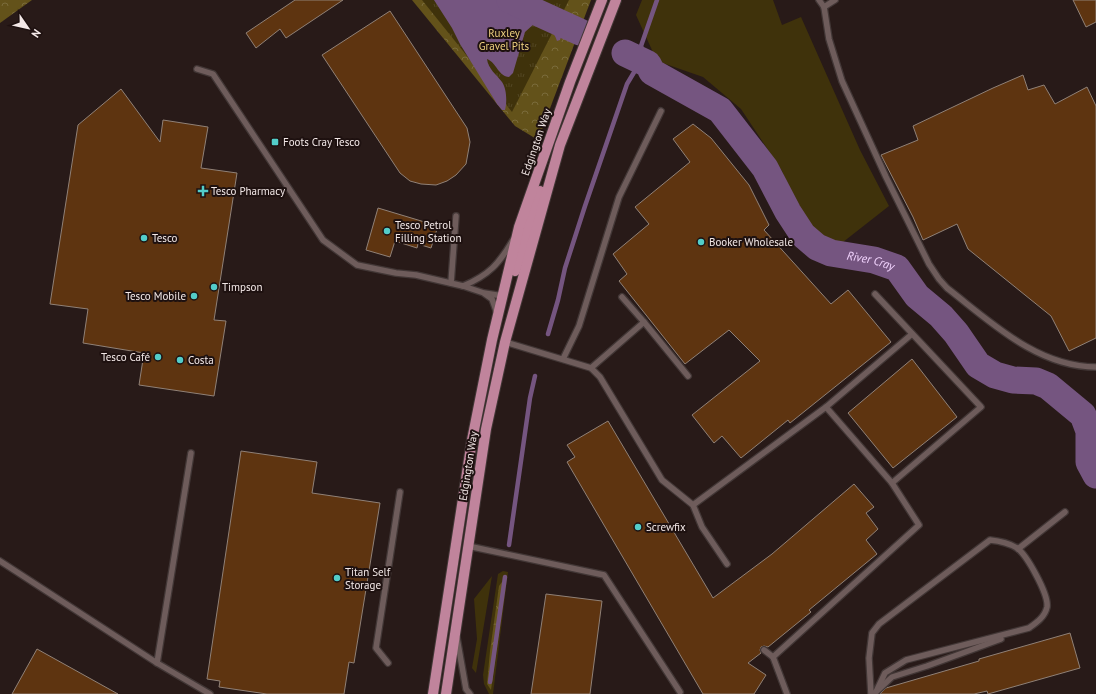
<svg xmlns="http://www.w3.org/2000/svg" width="1096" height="694" viewBox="0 0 1096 694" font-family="'PT Sans',sans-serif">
	<defs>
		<pattern id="forest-crowns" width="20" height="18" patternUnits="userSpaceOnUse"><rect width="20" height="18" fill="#63521a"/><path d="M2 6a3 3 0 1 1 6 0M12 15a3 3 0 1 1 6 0" fill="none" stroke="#7a6b3b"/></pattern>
		<pattern id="park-tufts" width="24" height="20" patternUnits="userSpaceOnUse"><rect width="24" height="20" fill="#3f320b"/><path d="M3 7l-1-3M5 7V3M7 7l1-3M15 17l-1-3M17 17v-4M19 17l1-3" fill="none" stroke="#524623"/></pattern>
	</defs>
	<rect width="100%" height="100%" fill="#281a18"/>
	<g fill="#3f320b">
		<path d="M 642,0 L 773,0 L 782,25 L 801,17 L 860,150 L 889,206 L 838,246 L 816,237 L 801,219 L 782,171 L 741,109 L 703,77 L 657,61 L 636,15 Z"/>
		<path d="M 503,571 L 508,572 L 493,694 L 489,694 L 484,684 L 483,675 L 498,574 Z"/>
		<path d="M 492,576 L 476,673 L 472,668 L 477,639 L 474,599 Z"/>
	</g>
	<g fill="url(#forest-crowns)">
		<path d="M 0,0 L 32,0 L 0,23 Z"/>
		<path d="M 412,0 L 591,0 L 538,140 L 515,126 Z"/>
		<path d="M 502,582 L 505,585 L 491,690 L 487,684 L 490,651 L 499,586 Z"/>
	</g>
	<path fill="url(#park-tufts)" d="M 422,0 L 569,0 L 512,112 Z"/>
	<path fill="#755580" d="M 434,0 L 537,0 C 538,2 538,5 539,7 C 542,13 556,17 563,15 C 565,14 567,13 569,13 L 568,17 L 572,23 L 568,35 L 561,37 L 560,40 L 557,41 C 554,30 545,25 535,23 L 525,32 L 513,73 L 509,77 C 499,77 496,62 487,59 C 488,69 497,75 502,82 C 507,89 507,103 505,110 L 502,110 L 497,104 L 460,44 L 452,28 Z"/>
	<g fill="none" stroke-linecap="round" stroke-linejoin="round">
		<g stroke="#755580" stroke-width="4.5">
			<path d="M 548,334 L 558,300 L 565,268 L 585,206 L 627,84 L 636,69 L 648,64 L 641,46 L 657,0"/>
			<path d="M 509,545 L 530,398 L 535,376"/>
			<path d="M 490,682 L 505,577"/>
		</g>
		<g stroke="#755580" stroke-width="27">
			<path d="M 510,0 L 580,32"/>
			<path id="s1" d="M 625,53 L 648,64 L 652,72 L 720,110 L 765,168 L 788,212 L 803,235 L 817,247 L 831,253 L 874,260 L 897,268 L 917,296 L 941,316 L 956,333 L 978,365 L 995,375 L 1013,380 L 1036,381 L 1048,386 L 1083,415 L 1089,431 L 1089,462 L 1096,475"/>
		</g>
	</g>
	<g fill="#5e3410" stroke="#908177">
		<path d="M 295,0 L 343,0 L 286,38 L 280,29 L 256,48 L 246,33 Z"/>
		<path d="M 1073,0 L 1096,0 L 1096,22 L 1086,27 Z"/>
		<path d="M 390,11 L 467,128 L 470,142 L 466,164 L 456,175 L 447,181 L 436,185 L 421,184 L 410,181 L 400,173 L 322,55 Z"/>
		<path d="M 1023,75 L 1028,90 L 1044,85 L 1055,104 L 1087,87 L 1096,106 L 1096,338 L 1069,351 L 1051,316 L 968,249 L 957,224 L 923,240 L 913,217 L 881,155 L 918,140 L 913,126 L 993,88 Z"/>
		<path d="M 121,89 L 160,142 L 163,120 L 208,127 L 201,168 L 237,173 L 214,320 L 226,321 L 214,396 L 139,385 L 144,353 L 83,343 L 88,309 L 50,304 L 78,125 Z"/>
		<path d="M 693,124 L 711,138 L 749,185 L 769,225 L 764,230 L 831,304 L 848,290 L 891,342 L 790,423 L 788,420 L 741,458 L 722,436 L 714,443 L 692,415 L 760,361 L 729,330 L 685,364 L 619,281 L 627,274 L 613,254 L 649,224 L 635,207 L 690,162 L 673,139 Z"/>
		<path d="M 378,208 L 438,226 L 431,248 L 418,244 L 417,248 L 395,241 L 390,257 L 366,250 Z"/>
		<path d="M 912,359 L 957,417 L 893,468 L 848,413 Z"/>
		<path d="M 608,421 L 713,598 L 772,554 L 854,484 L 874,507 L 866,513 L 878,529 L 866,540 L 877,554 L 809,610 L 811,612 L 768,647 L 764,646 L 761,647 L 760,650 L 761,653 L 748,663 L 766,675 L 754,694 L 703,694 L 567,462 L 575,457 L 567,445 Z"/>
		<path d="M 241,451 L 317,462 L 312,493 L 380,503 L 354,663 L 349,662 L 344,694 L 267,694 L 219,687 L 220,681 L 207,679 Z"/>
		<path d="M 546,594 L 602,601 L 590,694 L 531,694 Z"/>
		<path d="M 1070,633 L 1080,668 L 988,694 L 987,691 L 974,694 L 880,694 L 886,688 L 979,661 L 979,659 Z"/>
		<path d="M 37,649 L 118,694 L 12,694 Z"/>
	</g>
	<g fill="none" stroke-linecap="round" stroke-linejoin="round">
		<defs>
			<g id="service">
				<path d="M 819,0 L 824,7 L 829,39 L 842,81 L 886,177 L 929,264 L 939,279 L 947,288 C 991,322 1037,367 1096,367"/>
				<path d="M 824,7 L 835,0"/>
				<path d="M 197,69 L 213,74 L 323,240 L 357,265 L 396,273 L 416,275 L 463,286 L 484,293 L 503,296"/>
				<path d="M 451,283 L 456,216"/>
				<path d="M 463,286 C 489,275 499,264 513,240"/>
				<path d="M 485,294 L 492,299 L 497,313"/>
				<path d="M 622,297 L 644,322"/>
				<path d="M 505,342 L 591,368 L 600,377 L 662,480 L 693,505 L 702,527 L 727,564"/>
				<path d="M 563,359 L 579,326 L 619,197 L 661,111"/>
				<path d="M 591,368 L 644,322 L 688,376"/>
				<path d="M 826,407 L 912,334"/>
				<path d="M 693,505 L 826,407 L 892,483 L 981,407 L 875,294"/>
				<path d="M 468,546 L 604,575 L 680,692"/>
				<path d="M 1018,549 L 1065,512"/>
				<path d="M 0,561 L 157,663 L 210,694"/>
				<path d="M 457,638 L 466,689 L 470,694"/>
				<path d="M 764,650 L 773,657 L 919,525 L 892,483"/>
				<path d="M 773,657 L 787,694"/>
				<path d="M 157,663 L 191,453"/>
				<path d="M 388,663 L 376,648 L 400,492"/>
				<path d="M 877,691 L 892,677 L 927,666 L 1001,639"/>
				<path d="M 871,694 L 869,658 L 872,633 L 879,624 L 990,540 C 1000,541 1009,543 1017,548 C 1027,555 1049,595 1047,607 C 1045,617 1036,623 1029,628 L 906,660 L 885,673 L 875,694"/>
			</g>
			<g id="primary">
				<path d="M 515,271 L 540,191"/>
				<path d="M 433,694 L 472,440 L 492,340 L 519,227 L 570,82 L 602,0"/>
				<path d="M 446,694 L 486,429 L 505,342 L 560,145 L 616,0"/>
			</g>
		</defs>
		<use href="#service" stroke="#423736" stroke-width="8"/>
		<use href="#primary" stroke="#423736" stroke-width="12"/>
		<use href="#service" stroke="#6e5c5b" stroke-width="5.5"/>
		<use href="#primary" stroke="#c0849c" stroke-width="10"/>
	</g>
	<g fill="#53cdc9" stroke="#1e1110" stroke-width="1.5">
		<rect x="271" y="138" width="8" height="8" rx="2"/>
		<path d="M201 185h4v4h4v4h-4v4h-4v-4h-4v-4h4z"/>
		<circle cx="387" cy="231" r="4"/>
		<circle cx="144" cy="238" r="4"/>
		<circle cx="701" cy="242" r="4"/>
		<circle cx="214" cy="287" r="4"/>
		<circle cx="194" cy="296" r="4"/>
		<circle cx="158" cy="357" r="4"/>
		<circle cx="180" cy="360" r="4"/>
		<circle cx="638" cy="527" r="4"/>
		<circle cx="337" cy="578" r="4"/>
	</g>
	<g text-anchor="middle" stroke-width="4" stroke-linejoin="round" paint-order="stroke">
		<g font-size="11" fill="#eed17f" stroke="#1e1110">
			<text x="504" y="37">Ruxley<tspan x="504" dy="13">Gravel Pits</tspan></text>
		</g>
		<g font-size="11" fill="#f3e8e7" stroke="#1e1110" text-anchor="start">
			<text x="283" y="146">Foots Cray Tesco</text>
			<text x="211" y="195">Tesco Pharmacy</text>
			<text x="395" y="229">Tesco Petrol<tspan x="395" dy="13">Filling Station</tspan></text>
			<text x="152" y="242">Tesco</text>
			<text x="709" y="246">Booker Wholesale</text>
			<text x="222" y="291">Timpson</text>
			<text x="186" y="300" text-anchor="end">Tesco Mobile</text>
			<text x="150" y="361" text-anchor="end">Tesco Café</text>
			<text x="188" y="364">Costa</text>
			<text x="646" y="531">Screwfix</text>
			<text x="345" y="576">Titan Self<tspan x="345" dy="13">Storage</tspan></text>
		</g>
		<g font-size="11" fill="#f3e8e7" stroke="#1e1110">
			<text transform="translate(536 142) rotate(-71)" y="4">Edgington Way</text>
			<text transform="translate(468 466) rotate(-81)" y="4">Edgington Way</text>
		</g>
		<g font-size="12" font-style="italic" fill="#f3d5fe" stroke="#1e1110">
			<text dy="4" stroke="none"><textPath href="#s1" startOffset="337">River Cray</textPath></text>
		</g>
	</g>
	<g transform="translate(28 28) rotate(124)" stroke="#1e1110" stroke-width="3" paint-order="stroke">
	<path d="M0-3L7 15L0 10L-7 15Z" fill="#f3e8e7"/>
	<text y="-6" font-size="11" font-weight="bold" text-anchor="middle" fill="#f3e8e7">N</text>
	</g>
</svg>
